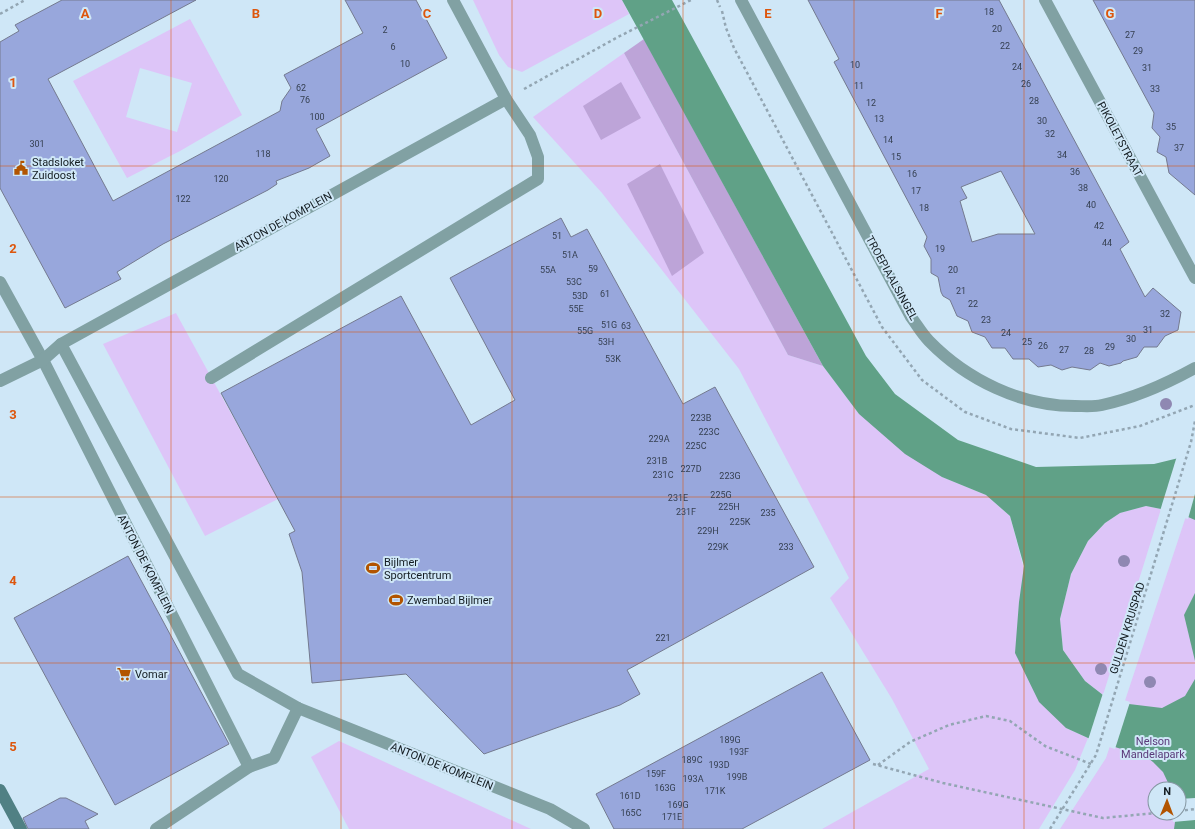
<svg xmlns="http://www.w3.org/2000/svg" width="1195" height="829" viewBox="0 0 1195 829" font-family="Roboto,sans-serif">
	<rect width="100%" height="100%" fill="#cfe7f7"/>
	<g fill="#ddc5f8" fill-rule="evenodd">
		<path d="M 473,0 L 622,0 L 629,14 L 522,72 L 508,67 L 499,55 Z"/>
		<path d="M 190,19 L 242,115 L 180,151 L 127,178 L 73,81 ZM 140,68 L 192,83 L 177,132 L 126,117 Z"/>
		<path d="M 624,53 L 788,355 L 823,366 L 859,414 L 942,477 L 986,495 L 1010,516 L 1066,728 L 1088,738 L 1075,770 L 1039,829 L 822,829 L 929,769 L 892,699 L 830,598 L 849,578 L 739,369 L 602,193 L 533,117 Z"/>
		<path d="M 176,313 L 278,499 L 205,536 L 103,344 Z"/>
		<path d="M 1195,489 L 1195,829 L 1060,829 L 1106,758 ZM 1155,789 L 1179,789 L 1179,813 L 1155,813 Z"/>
		<path d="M 1146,506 L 1161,509 L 1103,695 L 1085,681 L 1063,650 L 1060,619 L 1071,574 L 1088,541 L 1105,523 L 1120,513 Z"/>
		<path d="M 339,741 L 531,829 L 349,829 L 311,757 Z"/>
	</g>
	<g fill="#bda4d8">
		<path d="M 644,39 L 823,366 L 788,355 L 624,53 Z"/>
		<path d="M 621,82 L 641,118 L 601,140 L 583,106 Z"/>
		<path d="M 660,164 L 704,253 L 672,276 L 627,184 Z"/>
	</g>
	<g fill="#60a187">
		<path d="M 622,0 L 672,0 L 866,356 L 895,394 L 958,440 L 1036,467 L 1154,464 L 1195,454 L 1195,520 L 1188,517 L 1161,509 L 1146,506 L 1120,513 L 1105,523 L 1088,541 L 1071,574 L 1060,619 L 1063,650 L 1085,681 L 1103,695 L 1129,704 L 1162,708 L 1185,696 L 1195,679 L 1195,829 L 1174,829 L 1175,822 L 1179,813 L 1179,789 L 1171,789 L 1163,772 L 1153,762 L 1144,755 L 1118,748 L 1088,738 L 1066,728 L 1039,702 L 1015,653 L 1019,602 L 1024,566 L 1010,516 L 986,495 L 942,477 L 905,454 L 859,414 L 823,366 Z"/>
		<path d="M 1195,593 L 1195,661 L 1184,615 Z"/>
	</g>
	<g fill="#cfe7f7">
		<path d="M 1195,452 L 1195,494 L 1188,519 L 1160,511 L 1177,456 Z"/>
		<path d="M 1103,693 L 1130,702 L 1115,749 L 1088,740 Z"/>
		<path d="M 1195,798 L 1195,820 L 1173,822 L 1172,813 L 1179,813 L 1179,799 Z"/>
	</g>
	<g fill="#98a7dc" stroke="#747a8f" fill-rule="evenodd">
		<path d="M 62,0 L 196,0 L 48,79 L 113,201 L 280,111 L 282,101 L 291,88 L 284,75 L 363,33 L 345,0 L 416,0 L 447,58 L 316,129 L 330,156 L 309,168 L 276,181 L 277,184 L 268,190 L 163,244 L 117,272 L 121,279 L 65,308 L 0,188 L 0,42 L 19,31 L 15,25 Z"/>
		<path d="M 808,0 L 999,0 L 1129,242 L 1120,249 L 1145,297 L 1153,288 L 1181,312 L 1178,330 L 1165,336 L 1157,347 L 1144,347 L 1137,357 L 1123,361 L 1121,363 L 1109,366 L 1100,363 L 1090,370 L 1072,367 L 1062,370 L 1051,365 L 1038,367 L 1029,359 L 1013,359 L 1005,348 L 992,348 L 985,337 L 972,332 L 968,321 L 957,316 L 950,300 L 943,296 L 941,292 L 938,277 L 931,273 L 931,259 L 924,246 L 927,237 L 834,62 L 839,59 ZM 1001,171 L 1035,234 L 998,234 L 972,242 L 960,201 L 967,198 L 961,187 Z"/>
		<path d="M 1093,0 L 1195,0 L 1195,195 L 1169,173 L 1166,157 L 1157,152 L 1160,137 L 1152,128 L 1154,113 Z"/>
		<path d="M 561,218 L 571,237 L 587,229 L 683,404 L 715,387 L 814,567 L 627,670 L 640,694 L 620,705 L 484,754 L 406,674 L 312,683 L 302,572 L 289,534 L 295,531 L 221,393 L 401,296 L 471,425 L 515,400 L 450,278 Z"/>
		<path d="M 128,556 L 229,744 L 115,805 L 14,618 Z"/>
		<path d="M 822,672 L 870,760 L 742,829 L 614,829 L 596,794 Z"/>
		<path d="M 60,798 L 66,798 L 98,814 L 85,821 L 89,829 L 28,829 L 23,818 Z"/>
	</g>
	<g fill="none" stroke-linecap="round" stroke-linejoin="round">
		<g stroke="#93a6b3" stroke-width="2.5" stroke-dasharray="3 3" stroke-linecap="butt">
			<path d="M 717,0 L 720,7"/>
			<path d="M 722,11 L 726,28 L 734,48 L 882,327 L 922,380 L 965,412 L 1011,429 L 1080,438 L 1140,426 L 1195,405"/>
			<path d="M 0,14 L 25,0"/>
			<path d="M 524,89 L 618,37 L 691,0"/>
			<path d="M 873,764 L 943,783 L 1103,818 L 1156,813"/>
			<path d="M 878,765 L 910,742 L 949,725 L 986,716 L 1010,721 L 1045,746 L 1091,764"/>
			<path d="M 1179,811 L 1195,809"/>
			<path d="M 1050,829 L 1096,755 L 1191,442 L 1195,421"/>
		</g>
		<path stroke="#81a1a3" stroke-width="12" d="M 211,378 L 538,179 L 538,157 L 530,135 L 506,99"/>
		<g stroke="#81a1a3" stroke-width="12">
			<path d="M 741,0 L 911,317 C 917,325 922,334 929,341 C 967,380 1021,406 1075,406 C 1084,406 1094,407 1102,405 C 1135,398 1166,384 1195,368"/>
			<path d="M 1045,0 L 1195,278"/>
			<path d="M 0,282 L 43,360 L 249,767"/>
			<path d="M 61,344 L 238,674 L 298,708 L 550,809 L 584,829"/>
			<path d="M 0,381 L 43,360 L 61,344 L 506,99 L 453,0"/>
			<path d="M 156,829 L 249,767 L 274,758 L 298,708"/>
		</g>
		<path stroke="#508084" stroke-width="12" d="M 0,790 L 21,829"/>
	</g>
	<g fill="#8f88b2">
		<circle cx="1166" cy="404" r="6"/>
		<circle cx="1124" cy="561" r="6"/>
		<circle cx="1101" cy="669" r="6"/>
		<circle cx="1150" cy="682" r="6"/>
	</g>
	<path fill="none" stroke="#dd560d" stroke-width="1" stroke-opacity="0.55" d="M 171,0 L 171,829M 341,0 L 341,829M 512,0 L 512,829M 683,0 L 683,829M 854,0 L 854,829M 1024,0 L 1024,829M 0,166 L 1195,166M 0,332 L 1195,332M 0,497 L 1195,497M 0,663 L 1195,663"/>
	<defs>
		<symbol id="civic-bare" viewBox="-9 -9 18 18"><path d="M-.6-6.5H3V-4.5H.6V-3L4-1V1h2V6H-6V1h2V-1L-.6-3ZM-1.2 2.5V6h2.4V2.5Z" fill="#b25400" stroke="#cfe7f7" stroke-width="2.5" paint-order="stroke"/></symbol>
		<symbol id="stadium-bare" viewBox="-9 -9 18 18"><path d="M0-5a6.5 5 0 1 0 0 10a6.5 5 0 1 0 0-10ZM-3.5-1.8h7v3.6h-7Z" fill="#b25400" stroke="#cfe7f7" stroke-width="2.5" paint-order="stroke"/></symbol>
		<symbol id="supermarket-bare" viewBox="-9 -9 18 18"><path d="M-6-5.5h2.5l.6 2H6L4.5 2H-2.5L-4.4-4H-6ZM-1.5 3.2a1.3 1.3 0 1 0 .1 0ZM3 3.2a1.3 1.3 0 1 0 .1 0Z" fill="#b25400" stroke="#cfe7f7" stroke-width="2.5" paint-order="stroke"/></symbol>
	</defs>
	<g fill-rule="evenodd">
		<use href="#civic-bare" x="11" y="158" width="20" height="20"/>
		<use href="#stadium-bare" x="363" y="558" width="20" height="20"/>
		<use href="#stadium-bare" x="386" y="590" width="20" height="20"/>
		<use href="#supermarket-bare" x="114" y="664" width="20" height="20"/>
	</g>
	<g text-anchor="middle" stroke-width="4" stroke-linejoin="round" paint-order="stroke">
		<g font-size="9" fill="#343f50">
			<text x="989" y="15">18</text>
			<text x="997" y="32">20</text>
			<text x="385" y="33">2</text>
			<text x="1130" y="38">27</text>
			<text x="1005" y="49">22</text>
			<text x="393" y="50">6</text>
			<text x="1138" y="54">29</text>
			<text x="405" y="67">10</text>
			<text x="855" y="68">10</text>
			<text x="1017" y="70">24</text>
			<text x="1147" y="71">31</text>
			<text x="1026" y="87">26</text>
			<text x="859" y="89">11</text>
			<text x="301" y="91">62</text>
			<text x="1155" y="92">33</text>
			<text x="305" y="103">76</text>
			<text x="1034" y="104">28</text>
			<text x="871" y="106">12</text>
			<text x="317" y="120">100</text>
			<text x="879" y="122">13</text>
			<text x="1042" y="124">30</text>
			<text x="1171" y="130">35</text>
			<text x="1050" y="137">32</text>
			<text x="888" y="143">14</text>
			<text x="37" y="147">301</text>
			<text x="1179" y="151">37</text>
			<text x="263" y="157">118</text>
			<text x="1062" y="158">34</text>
			<text x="896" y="160">15</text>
			<text x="1075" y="175">36</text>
			<text x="912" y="177">16</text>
			<text x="221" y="182">120</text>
			<text x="1083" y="191">38</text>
			<text x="916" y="194">17</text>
			<text x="183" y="202">122</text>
			<text x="1091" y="208">40</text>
			<text x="924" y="211">18</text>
			<text x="1099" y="229">42</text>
			<text x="557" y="239">51</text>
			<text x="1107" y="246">44</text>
			<text x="940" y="252">19</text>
			<text x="570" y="258">51A</text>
			<text x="593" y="272">59</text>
			<text x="548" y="273">55A</text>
			<text x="953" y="273">20</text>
			<text x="574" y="285">53C</text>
			<text x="961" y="294">21</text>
			<text x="605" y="297">61</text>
			<text x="580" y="299">53D</text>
			<text x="973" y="307">22</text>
			<text x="576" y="312">55E</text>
			<text x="1165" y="317">32</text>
			<text x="986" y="323">23</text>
			<text x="609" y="328">51G</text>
			<text x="626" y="329">63</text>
			<text x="1148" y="333">31</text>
			<text x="585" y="334">55G</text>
			<text x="1006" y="336">24</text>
			<text x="1131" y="342">30</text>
			<text x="606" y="345">53H</text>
			<text x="1027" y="345">25</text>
			<text x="1043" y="349">26</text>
			<text x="1110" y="350">29</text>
			<text x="1064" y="353">27</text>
			<text x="1089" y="354">28</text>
			<text x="613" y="362">53K</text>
			<text x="701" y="421">223B</text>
			<text x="709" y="435">223C</text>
			<text x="659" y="442">229A</text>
			<text x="696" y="449">225C</text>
			<text x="657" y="464">231B</text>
			<text x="691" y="472">227D</text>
			<text x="663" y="478">231C</text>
			<text x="730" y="479">223G</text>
			<text x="721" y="498">225G</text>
			<text x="678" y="501">231E</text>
			<text x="729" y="510">225H</text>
			<text x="686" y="515">231F</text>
			<text x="768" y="516">235</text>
			<text x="740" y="525">225K</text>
			<text x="708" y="534">229H</text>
			<text x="718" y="550">229K</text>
			<text x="786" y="550">233</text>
			<text x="663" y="641">221</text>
			<text x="730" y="743">189G</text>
			<text x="739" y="755">193F</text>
			<text x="692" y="763">189C</text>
			<text x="719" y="768">193D</text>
			<text x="656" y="777">159F</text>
			<text x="737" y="780">199B</text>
			<text x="693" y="782">193A</text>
			<text x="665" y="791">163G</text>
			<text x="715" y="794">171K</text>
			<text x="630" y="799">161D</text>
			<text x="678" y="808">169G</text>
			<text x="631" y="816">165C</text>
			<text x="672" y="820">171E</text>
		</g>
		<g font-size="11" fill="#131c21" stroke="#cfe7f7">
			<text transform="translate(1120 139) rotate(62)" y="4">PIKOLETSTRAAT</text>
			<text transform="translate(283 221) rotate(-29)" y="4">ANTON DE KOMPLEIN</text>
			<text transform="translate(892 278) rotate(61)" y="4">TROEPIAALSINGEL</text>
			<text transform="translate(146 564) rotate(63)" y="4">ANTON DE KOMPLEIN</text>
			<text transform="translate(1127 628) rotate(-73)" y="4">GULDEN KRUISPAD</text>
			<text transform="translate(442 766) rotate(22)" y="4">ANTON DE KOMPLEIN</text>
		</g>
		<g font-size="11" fill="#131c21" stroke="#cfe7f7" text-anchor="start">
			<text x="32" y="166">Stadsloket<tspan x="32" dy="13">Zuidoost</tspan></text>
			<text x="384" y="566">Bijlmer<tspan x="384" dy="13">Sportcentrum</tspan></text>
			<text x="407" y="604">Zwembad Bijlmer</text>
			<text x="135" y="678">Vomar</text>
		</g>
		<g font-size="11" fill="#5b3a7a" stroke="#cfe7f7">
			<text x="1153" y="745">Nelson<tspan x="1153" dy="13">Mandelapark</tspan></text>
		</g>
	</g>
	<g font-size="13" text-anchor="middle" font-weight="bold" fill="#dd560d" stroke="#cfe7f7" stroke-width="4" stroke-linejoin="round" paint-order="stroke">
		<text x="85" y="18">A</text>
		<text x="256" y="18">B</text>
		<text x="427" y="18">C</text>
		<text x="598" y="18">D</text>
		<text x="768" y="18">E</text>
		<text x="939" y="18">F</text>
		<text x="1110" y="18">G</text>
		<text x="13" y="87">1</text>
		<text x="13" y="253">2</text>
		<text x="13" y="419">3</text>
		<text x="13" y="585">4</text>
		<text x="13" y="751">5</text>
	</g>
	<g transform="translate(1167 801) rotate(1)"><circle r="19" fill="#cfe7f7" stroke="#8496a1"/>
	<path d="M0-3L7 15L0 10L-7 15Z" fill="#b25400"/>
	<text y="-6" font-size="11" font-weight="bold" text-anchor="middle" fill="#131c21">N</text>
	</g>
</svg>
